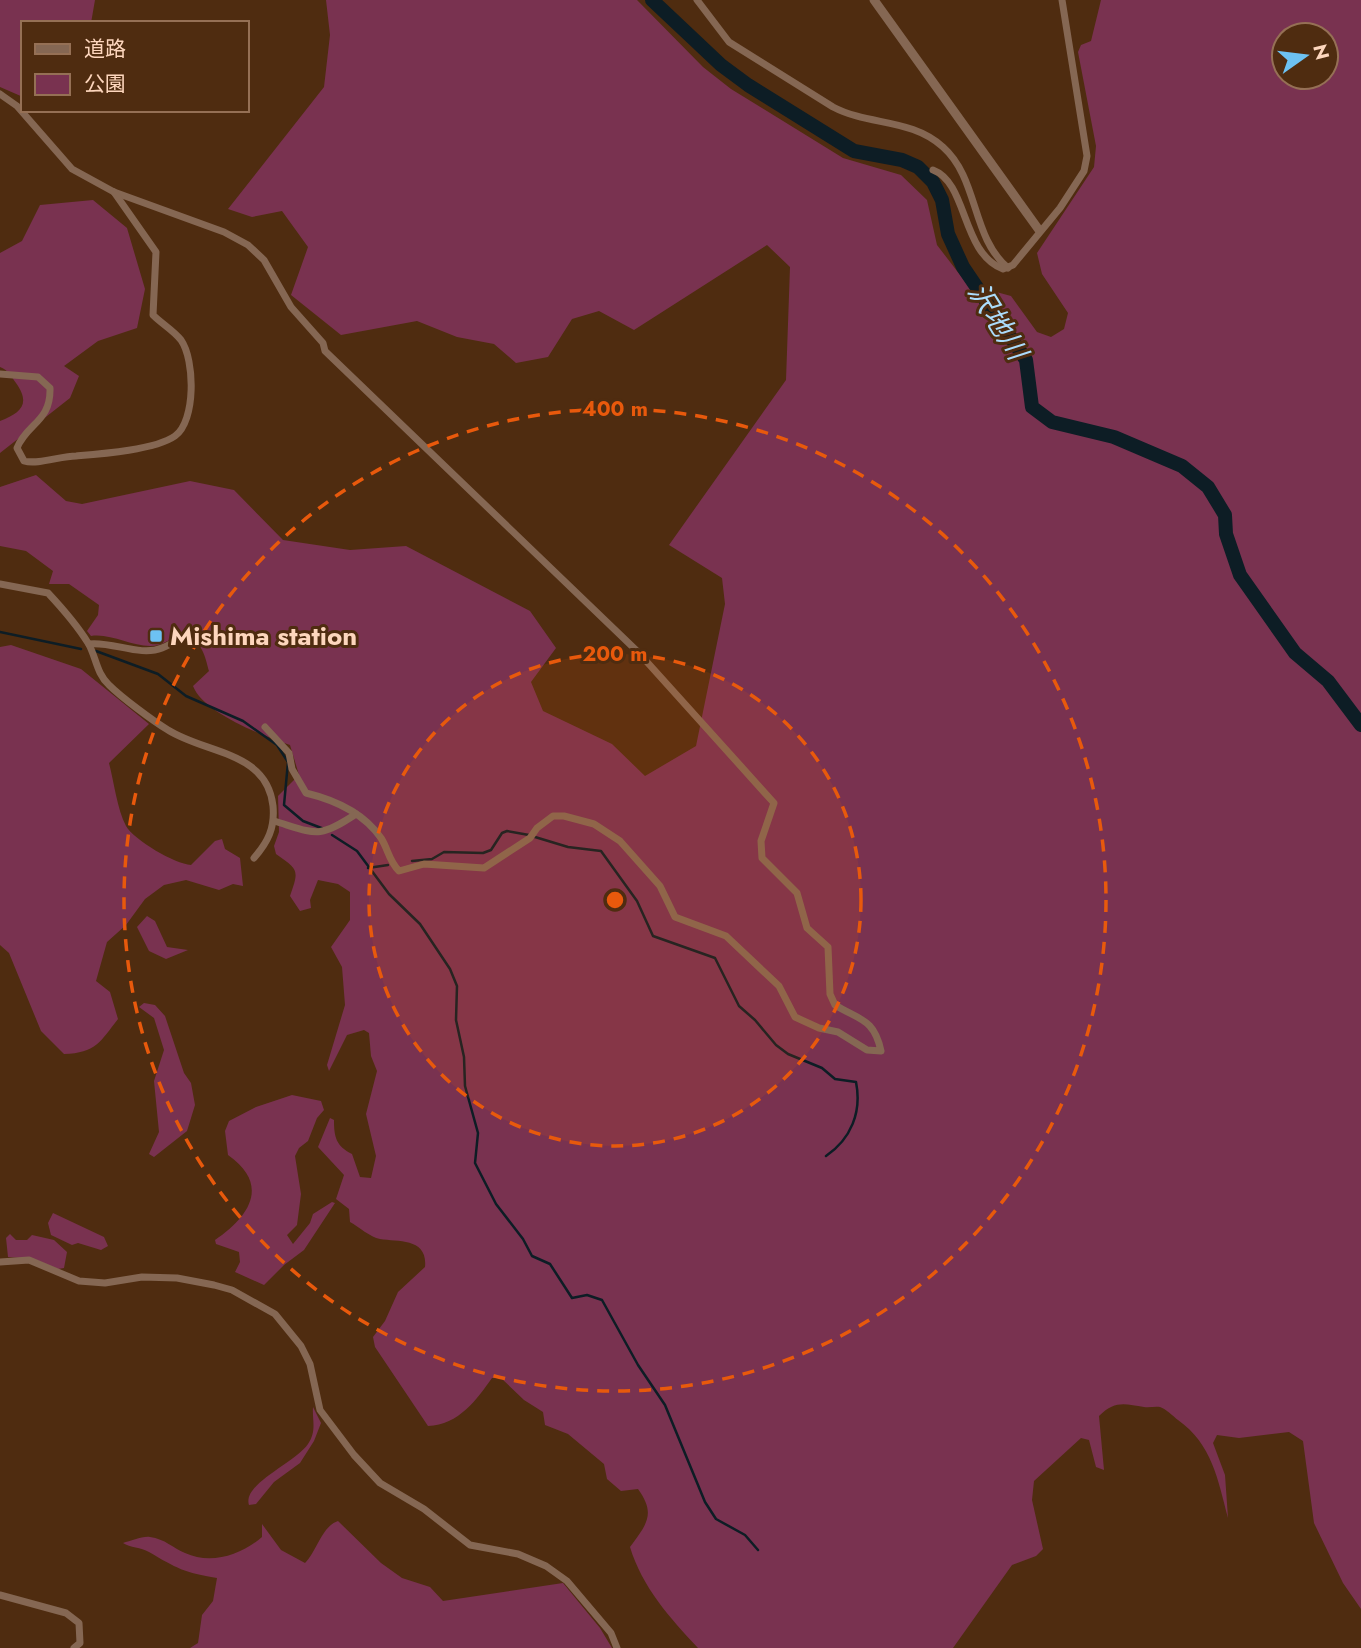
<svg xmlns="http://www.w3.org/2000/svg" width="1361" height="1648" viewBox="0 0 1361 1648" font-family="Jost,'Noto Sans JP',sans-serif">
	<rect width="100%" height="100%" fill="#4f2c10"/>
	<g fill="#793250" fill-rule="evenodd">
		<path d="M 0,0 L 95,0 L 91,23 L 23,23 L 23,97 L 0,87 Z"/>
		<path d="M 326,0 L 637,0 L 703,67 L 731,89 L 843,158 L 901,175 L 927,200 L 937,245 L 967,284 L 1011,296 L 1037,332 L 1051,337 L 1064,329 L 1068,313 L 1042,274 L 1037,253 L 1094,167 L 1096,146 L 1078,52 L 1081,45 L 1091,41 L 1101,0 L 1361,0 L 1361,1609 L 1343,1583 L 1314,1523 L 1303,1441 L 1289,1432 L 1239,1438 L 1217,1435 L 1213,1443 L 1225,1475 L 1228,1518 C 1218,1480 1212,1444 1178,1420 C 1173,1416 1166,1409 1160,1407 C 1155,1406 1149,1408 1144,1407 C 1125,1404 1115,1400 1099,1416 L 1104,1470 L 1096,1467 L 1089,1440 L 1081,1438 L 1034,1481 L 1032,1500 L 1043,1549 L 1036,1556 L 1012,1565 L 953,1648 L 698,1648 C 670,1618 642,1587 630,1547 C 647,1524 656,1514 638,1489 L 621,1491 L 607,1479 L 604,1464 L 568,1434 L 545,1425 L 543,1412 L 524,1400 L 501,1378 L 492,1378 C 477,1399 459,1425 428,1426 L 375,1347 L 373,1337 L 385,1321 L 398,1292 L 425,1267 C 428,1238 399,1242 380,1239 C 370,1237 359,1227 350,1222 L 349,1209 L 336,1199 L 344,1175 L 318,1147 L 330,1118 L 334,1120 C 334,1137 336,1146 352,1154 L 360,1177 L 371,1178 L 376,1156 L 366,1114 L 377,1071 L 371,1056 L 369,1033 L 364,1030 L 347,1035 L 329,1071 L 327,1065 L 345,1005 L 342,967 L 331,947 L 350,920 L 350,892 L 338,884 L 318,880 L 310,900 L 311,908 L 300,911 L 290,896 C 299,870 299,870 276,854 L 274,846 L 279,832 L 278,796 L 299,775 L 290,745 C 264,736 203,713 193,686 L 209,671 C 206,660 203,644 191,639 C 174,631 167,646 150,646 C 131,646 110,633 91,636 L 87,631 L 98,615 L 99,605 L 69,584 L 49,584 L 53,571 L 26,551 L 0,546 L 0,487 L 36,475 L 66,501 L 82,504 L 190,481 L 234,490 L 283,540 L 350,550 L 406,546 L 530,611 L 556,648 L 531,682 L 543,711 L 612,744 L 645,776 L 696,746 L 725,604 L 722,578 L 669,545 L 786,380 L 790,267 L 767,245 L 634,330 L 599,311 L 572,319 L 548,357 L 516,363 L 494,344 L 457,337 L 417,321 L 341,335 L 291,295 L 308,247 L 282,211 L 252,217 L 228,209 L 324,87 L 330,35 ZM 1284,35 L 1326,35 L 1326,77 L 1284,77 Z"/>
		<path d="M 93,200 L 127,228 L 145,289 L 137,328 L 98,341 L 64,366 L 79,376 L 70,398 L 0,453 L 0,421 C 21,413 31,404 16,383 C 11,376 8,370 0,367 L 0,253 L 22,241 L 40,205 Z"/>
		<path d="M 11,645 L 81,669 L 149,724 L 109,763 C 114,782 117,809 126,826 C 134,840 175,864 191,865 L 215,841 L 222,839 L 225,849 L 240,858 L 243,886 L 233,884 L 219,890 L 186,880 L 164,885 L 145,899 L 126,925 L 107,942 L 96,981 L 110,992 L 118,1019 C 100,1042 96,1053 64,1054 L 41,1031 L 9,953 L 0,945 L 0,647 Z"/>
		<path d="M 147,916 L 155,921 L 167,947 L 188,950 L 166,959 L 149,951 L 137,927 Z"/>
		<path d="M 144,1003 L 155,1005 L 165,1016 L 184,1073 L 191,1083 L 195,1105 L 187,1131 L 154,1157 L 149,1154 L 159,1132 L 154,1081 L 164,1050 L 154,1018 L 139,1007 Z"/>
		<path d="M 292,1095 L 321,1101 L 324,1110 L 317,1118 L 308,1141 L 299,1148 L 295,1156 L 301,1194 L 297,1225 L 287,1235 L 293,1244 L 310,1223 L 313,1214 L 332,1202 L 335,1203 L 304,1250 L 284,1265 L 264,1285 L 235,1272 L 240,1262 L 239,1252 L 216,1244 L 215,1240 C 249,1217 271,1185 228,1155 L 225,1131 L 229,1121 L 256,1107 Z"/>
		<path d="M 53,1213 L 104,1237 L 108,1246 L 101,1250 L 78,1243 L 72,1245 L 51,1235 L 48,1223 Z"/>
		<path d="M 10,1234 L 16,1240 L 27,1240 L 32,1235 L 54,1240 L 67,1252 L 64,1268 L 58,1269 L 34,1259 L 8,1257 L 6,1238 Z"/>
		<path d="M 313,1407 L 321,1423 L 314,1441 L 300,1463 L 274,1482 L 256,1504 L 249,1505 C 242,1484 295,1463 308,1444 C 317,1431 312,1420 313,1407 Z"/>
		<path d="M 338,1521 L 381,1563 L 402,1578 L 430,1587 L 443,1601 L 563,1583 L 600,1628 L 612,1648 L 190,1648 L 198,1643 L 202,1615 L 213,1601 L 217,1578 C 185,1573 176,1568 149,1552 C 141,1547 130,1548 123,1543 C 131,1541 142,1536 150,1537 C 165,1539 173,1548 185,1553 C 211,1565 241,1555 262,1537 L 262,1524 L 281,1550 L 305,1563 C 317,1551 322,1526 338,1521 Z"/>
	</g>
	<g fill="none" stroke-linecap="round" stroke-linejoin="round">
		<g stroke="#0d1d25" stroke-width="2.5">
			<path d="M 0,632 L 81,649"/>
			<path d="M 96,651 L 158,674 L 186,696 L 243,721 L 277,745 L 288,762 L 284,805 L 303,821 L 324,829"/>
			<path d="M 332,835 L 357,851 L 389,894 L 420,924 L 450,969 L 457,986 L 456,1020 L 464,1057 L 465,1086 L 478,1133 L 475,1163 L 496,1204 L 523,1239 L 532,1256 L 550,1264 L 572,1298 L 587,1295 L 602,1300 L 638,1365 L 665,1405 L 705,1502 L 716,1519 L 745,1535 L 758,1550"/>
			<path d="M 535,837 L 568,847 L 601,851 L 637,901 L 653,936 L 715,958 L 739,1006 L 755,1020 L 776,1045 L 788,1054 L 822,1068 L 835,1079 L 856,1082 C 862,1112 851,1139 826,1156"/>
			<path d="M 412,861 L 432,859 L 444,852 L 483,853 L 491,850 L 502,833 L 507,831 L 529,835"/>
			<path d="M 368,868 L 388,865"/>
		</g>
		<path stroke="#0d1d25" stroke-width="14" d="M 652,0 L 721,65 L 748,85 L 854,151 L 902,160 L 918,167 L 933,182 L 942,200 L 948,234 L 963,267 L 1026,360 L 1032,407 L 1052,422 L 1114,437 L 1182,466 L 1208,487 L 1225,515 L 1226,534 L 1240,575 L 1295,653 L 1328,681 L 1361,725"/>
		<g stroke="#856753" stroke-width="7">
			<path d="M 697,0 L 729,42 L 833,107 C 869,126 911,118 943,147 C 979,179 971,237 1008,268"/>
			<path d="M 0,94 L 17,106 L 72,169 L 114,192 L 224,232 L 248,245 L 264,260 L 291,307 L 323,343 L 325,351 L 638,652 L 774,803 L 761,841 L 762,858 L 797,893 L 807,928 L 828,947 L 830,994 L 835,1005 C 859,1020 874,1018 881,1051 L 867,1050 L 838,1032 L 819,1028 L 795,1017 L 779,986 L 726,936 L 675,917 L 660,886 L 620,841 L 594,824 L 564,816 L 553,816 L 537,828 L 530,838 L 484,868 L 424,864 L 399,871 C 389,861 388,849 381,838 C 363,812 335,800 306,793 L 292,769 L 289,753 L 265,727"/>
			<path d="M 933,170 C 968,183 961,253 1003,269 L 1013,265 L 1060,208 L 1084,171 L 1087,156 L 1062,0"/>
			<path d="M 0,374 L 38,377 L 50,388 C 51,422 27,423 17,448 L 24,461 C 37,465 61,456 76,456 C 101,454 155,450 175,436 C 196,421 195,360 181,340 C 173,330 162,324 153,315 L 156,252 L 114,192"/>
			<path d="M 0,584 L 48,593 C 62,608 77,625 88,643 C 96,656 96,673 109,685 C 121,697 153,721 168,730 C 206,754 267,751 273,806 C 275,828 268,842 254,858"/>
			<path d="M 89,644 C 112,641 140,657 162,648 C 172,644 182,637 191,631"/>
			<path d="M 274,821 C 317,834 318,839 356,814"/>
			<path d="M 0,1262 L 29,1260 L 79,1281 L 105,1283 L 142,1277 L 177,1278 L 214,1285 L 232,1290 L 275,1314 L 301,1346 L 310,1364 L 320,1410 L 354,1455 L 380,1483 L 424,1509 L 470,1545 L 518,1554 L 546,1566 L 567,1581 L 611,1633 L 617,1648"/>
			<path d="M 0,1595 L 66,1613 L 79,1623 L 80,1643 L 74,1648"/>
		</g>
		<path stroke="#856753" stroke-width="9" d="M 874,0 L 1039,230"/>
	</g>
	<circle cx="615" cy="900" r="246" fill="#e8590c" fill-opacity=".12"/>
	<g fill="none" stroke="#e8590c" stroke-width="3.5" stroke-dasharray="12 9">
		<circle cx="615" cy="900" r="246"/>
		<circle cx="615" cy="900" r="491"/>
	</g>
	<rect fill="#6dc2f3" stroke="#4f2c10" stroke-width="2.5" x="149" y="629" width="14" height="14" rx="3.5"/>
	<g text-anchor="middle" stroke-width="6" stroke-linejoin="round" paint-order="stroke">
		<g font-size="26" font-weight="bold" fill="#fdd6bd" stroke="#4f2c10" text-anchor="start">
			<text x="170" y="645">Mishima station</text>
		</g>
		<g font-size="28" font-style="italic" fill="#abdcfb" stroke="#4f2c10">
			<text transform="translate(998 321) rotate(58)" y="10">沢地川</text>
		</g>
	</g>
	<circle cx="615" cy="900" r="10" fill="#e8590c" stroke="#4f2c10" stroke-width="3.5"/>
	<g font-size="21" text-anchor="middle" font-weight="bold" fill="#e8590c" stroke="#4f2c10" stroke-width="6" stroke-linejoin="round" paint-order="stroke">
		<text x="615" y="416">400 m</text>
		<text x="615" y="661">200 m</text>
	</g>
	<rect x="21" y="21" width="228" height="91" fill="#4f2c10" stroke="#957055" stroke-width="2"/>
	<rect x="35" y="44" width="35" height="10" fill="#856753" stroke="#957055" stroke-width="2"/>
	<text x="84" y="56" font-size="21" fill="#fdd6bd">道路</text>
	<rect x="35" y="74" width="35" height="21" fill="#793250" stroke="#957055" stroke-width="2"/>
	<text x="84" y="91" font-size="21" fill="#fdd6bd">公園</text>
	<g transform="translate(1305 56) rotate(76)"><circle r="33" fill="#4f2c10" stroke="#957055" stroke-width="2"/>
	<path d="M0-5L12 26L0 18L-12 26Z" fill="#6dc2f3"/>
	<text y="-10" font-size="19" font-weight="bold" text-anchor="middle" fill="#fdd6bd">N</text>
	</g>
</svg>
